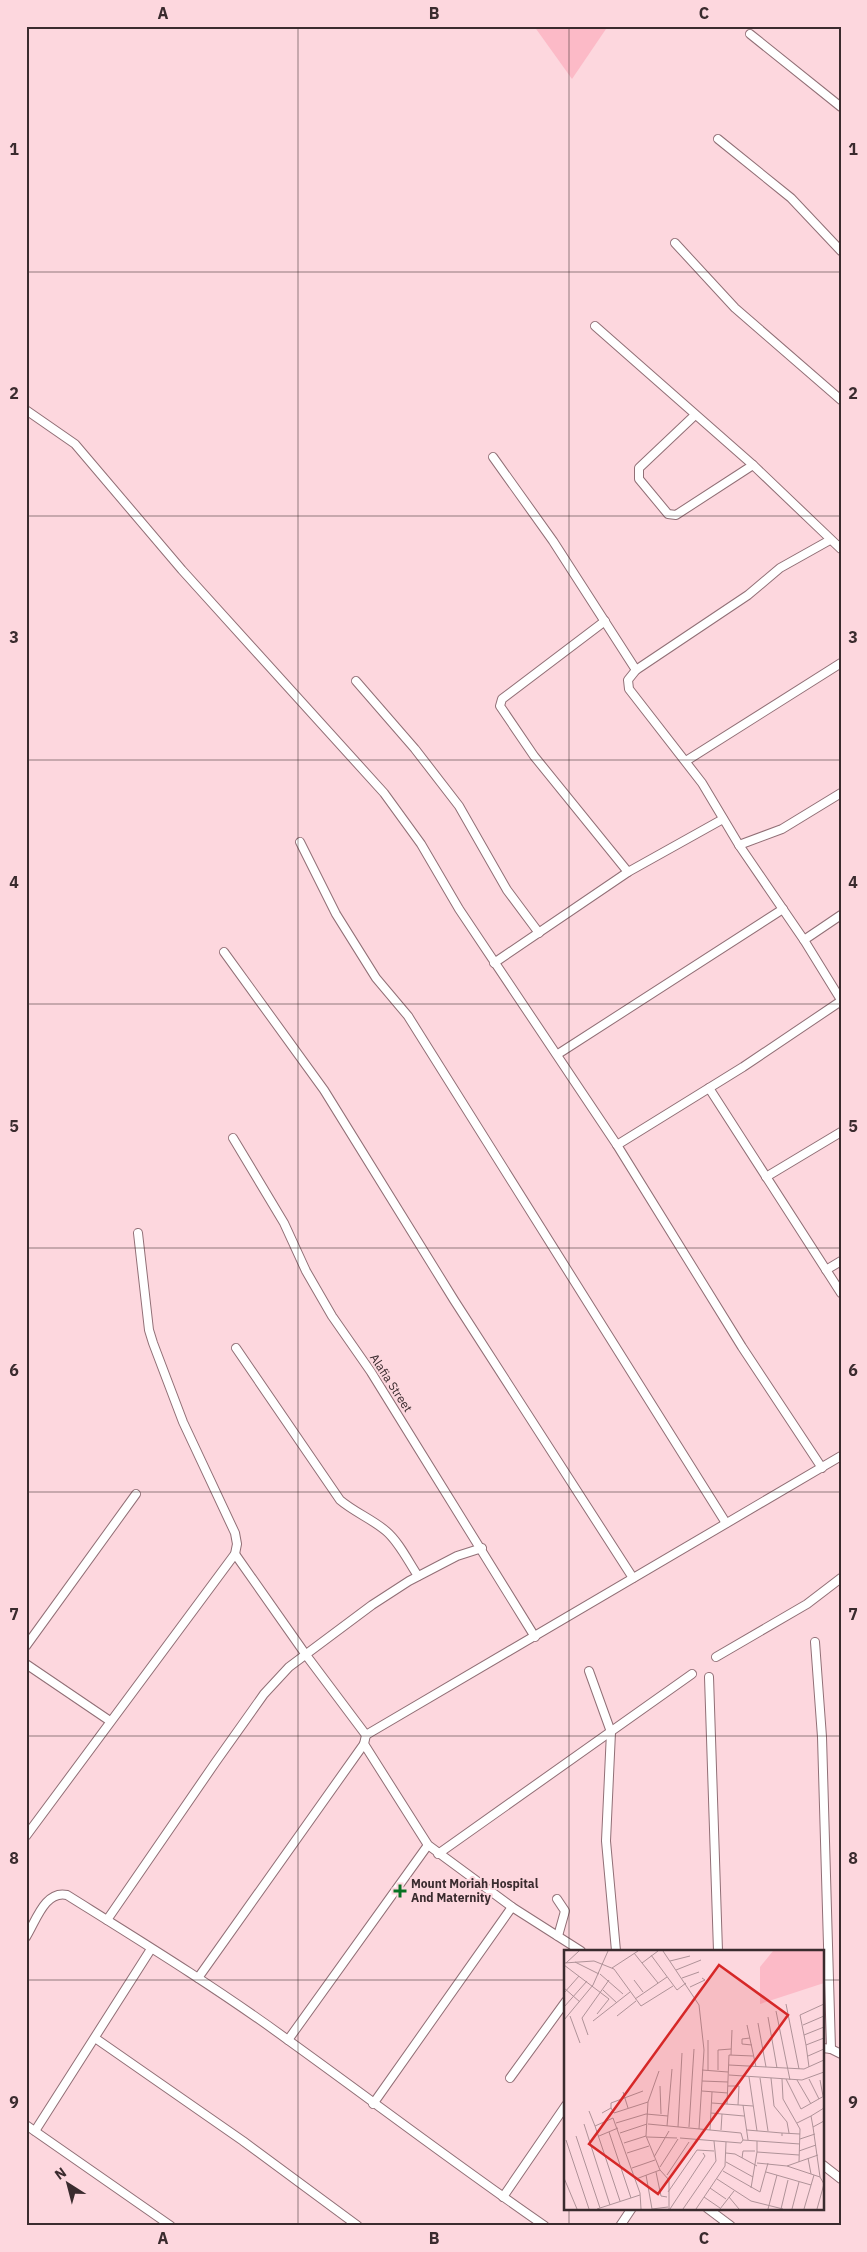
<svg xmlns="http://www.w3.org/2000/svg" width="867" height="2252" viewBox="0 0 867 2252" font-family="'IBM Plex Sans',sans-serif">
	<rect width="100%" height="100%" fill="#fdd7de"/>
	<path fill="#fcbac7" d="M 534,26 L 608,26 L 572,79 Z"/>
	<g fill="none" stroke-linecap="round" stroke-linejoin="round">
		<defs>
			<g id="street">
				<path d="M 750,34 L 841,107"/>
				<path d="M 718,139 L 791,198 L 841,251"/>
				<path d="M 675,243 L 735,308 L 841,400"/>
				<path d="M 595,326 L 753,465 L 841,549"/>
				<path d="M 26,410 L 75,444 L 182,570 L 384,793 L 421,844 L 459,909 L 617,1145 L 742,1347 L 822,1468"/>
				<path d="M 695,415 L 639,468 L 639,479 L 668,514 L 676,515 L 753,465"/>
				<path d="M 493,457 L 553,541 L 636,670"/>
				<path d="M 830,540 L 780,568 L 748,595 L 636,670 L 628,680 L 629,689 L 702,783 L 739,845 L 804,940 L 841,1000"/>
				<path d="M 605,621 L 502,699 L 500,706 L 534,756 L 628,872"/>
				<path d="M 356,681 L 415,749 L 459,806 L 507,890 L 539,933"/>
				<path d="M 686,761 L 841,663"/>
				<path d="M 300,842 L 336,914 L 376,978 L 408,1016 L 726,1523"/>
				<path d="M 739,845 L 782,829 L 841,793"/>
				<path d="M 804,940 L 841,915"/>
				<path d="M 224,952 L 324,1090 L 454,1300 L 633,1578"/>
				<path d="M 494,963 L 628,872 L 723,819"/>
				<path d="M 558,1054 L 783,909"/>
				<path d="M 709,1088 L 841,1293"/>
				<path d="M 233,1138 L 284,1223 L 306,1271 L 332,1316 L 371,1372 L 535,1637"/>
				<path d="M 617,1145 L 743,1067 L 841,1001"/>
				<path d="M 766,1177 L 841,1132"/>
				<path d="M 826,1270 L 841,1261"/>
				<path d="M 236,1348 L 340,1500 C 354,1512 372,1519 386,1531 C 399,1542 408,1561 418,1576"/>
				<path d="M 235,1554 L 306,1655 L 366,1735 L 364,1744 L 428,1845 L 512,1907 L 581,1951"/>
				<path d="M 815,1642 L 822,1737 L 831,2049"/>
				<path d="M 26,1646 L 136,1494"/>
				<path d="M 716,1657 L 807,1604 L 841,1578"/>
				<path d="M 26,1664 L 110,1721"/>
				<path d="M 589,1671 L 611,1732 L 606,1841 L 616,1951"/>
				<path d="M 709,1677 L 718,1951"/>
				<path d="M 366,1735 L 841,1456"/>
				<path d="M 26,1836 L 235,1554 L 237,1544 L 235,1533 L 183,1422 L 153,1343 L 149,1330 L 138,1233"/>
				<path d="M 438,1854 L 692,1674"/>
				<path d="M 557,1899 L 565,1911 L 558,1936"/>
				<path d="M 107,1920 L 215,1763 L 264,1694 L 289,1667 L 372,1605 L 409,1581 L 457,1556 L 482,1548"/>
				<path d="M 26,1937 C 36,1921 45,1890 67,1895 C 142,1942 217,1988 288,2040 C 374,2102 458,2166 545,2226"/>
				<path d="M 198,1978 L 364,1744"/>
				<path d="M 95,2038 L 243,2141 L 358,2226"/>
				<path d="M 288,2040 L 428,1845"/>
				<path d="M 823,2048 L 831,2049 L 841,2054"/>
				<path d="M 510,2078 L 566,2001"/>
				<path d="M 373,2104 L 512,1907"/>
				<path d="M 26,2125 L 171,2226"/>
				<path d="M 35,2131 L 151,1949"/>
				<path d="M 823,2165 L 841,2179"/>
				<path d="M 503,2197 L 566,2105"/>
				<path d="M 707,2208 L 731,2226"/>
				<path d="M 620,2226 L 632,2208"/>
			</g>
		</defs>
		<use href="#street" stroke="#916f76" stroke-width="10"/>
		<use href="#street" stroke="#fff" stroke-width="8"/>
	</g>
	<path fill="none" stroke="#3a2b2e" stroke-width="1" stroke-opacity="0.55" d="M 298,26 L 298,2226M 569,26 L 569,1951M 26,272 L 841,272M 26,516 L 841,516M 26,760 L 841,760M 26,1004 L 841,1004M 26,1248 L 841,1248M 26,1492 L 841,1492M 26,1736 L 841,1736M 26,1980 L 566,1980M 823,1980 L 841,1980M 569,2208 L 569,2226"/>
	<path fill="#077223" stroke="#fdd7de" stroke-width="2" d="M397.5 1883.5h5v5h5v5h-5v5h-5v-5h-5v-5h5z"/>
	<g text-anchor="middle" stroke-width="4" stroke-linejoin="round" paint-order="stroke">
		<g font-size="12" fill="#3a2b2e" stroke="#fdd7de">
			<text transform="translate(391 1383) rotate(57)" y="4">Alafia Street</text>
		</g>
		<g font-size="12" font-weight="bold" fill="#3a2b2e" stroke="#fdd7de" text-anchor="start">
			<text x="411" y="1888">Mount Moriah Hospital<tspan x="411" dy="14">And Maternity</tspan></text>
		</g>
	</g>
	<g transform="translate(564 1950)">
		<rect width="260" height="260" fill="#fdd7de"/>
		<path d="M 209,1 L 260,1 L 260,33 L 196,54 L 196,17 Z" fill="#fcbac7"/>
		<path fill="none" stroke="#af9298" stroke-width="1" d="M 99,1 L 135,55 L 140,100 L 135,179M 70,3 L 94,33M 87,5 L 113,40 L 122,33M 106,11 L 126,6M 11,12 L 35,24M 0,13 L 30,11 L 50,19 L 77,56 L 109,36M 2,13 L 15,1M 78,13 L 94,1M 0,15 L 45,49 L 33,64M 48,18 L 74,1M 112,20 L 137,10M 36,24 L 59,44M 118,28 L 135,22M 70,30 L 79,42M 126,37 L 141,30 L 138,28M 0,38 L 16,52M 39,40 L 53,53M 0,43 L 15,26M 71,49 L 103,27M 222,54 L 235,119M 0,57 L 23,31M 212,61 L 226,130M 6,66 L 16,93M 53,66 L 72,51M 204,67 L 213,118M 0,70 L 29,35 L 44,1M 29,71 L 66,42M 194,73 L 202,117M 183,75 L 192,117M 239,75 L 260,66M 24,85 L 18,68 L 45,30M 240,85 L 260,77M 186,88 L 178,89 L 178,94 L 188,95M 242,95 L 236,65 L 260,54M 167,105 L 168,80M 244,106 L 260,99M 165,115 L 240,119 L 260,110M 245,117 L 242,95 L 260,88M 138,120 L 164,122M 144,120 L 144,90M 154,120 L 154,100 L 167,99M 95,121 L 84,152 L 82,186 L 96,220 L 105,230 L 105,259M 165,125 L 238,130 L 260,122M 185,127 L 193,181M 196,128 L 204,181M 207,128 L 210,156 L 223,172 L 225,183M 218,129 L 219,149 L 236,179 L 235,212M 222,129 L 237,159 L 260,146M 245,129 L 255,149M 233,130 L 247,154M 256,130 L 259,146M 138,131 L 164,132M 96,136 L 97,164M 164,136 L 175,136 L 174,155M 138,141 L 164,143M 59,142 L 64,158M 148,153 L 189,156M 163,154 L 165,105 L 189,106M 179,155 L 184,190M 47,158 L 50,163 L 84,152M 25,161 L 31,176M 38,163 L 47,158 L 47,153 L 79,141M 147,163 L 180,166M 52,173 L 82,164 L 104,166M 233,173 L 247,166M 20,174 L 46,255M 84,174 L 177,183 L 179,190 L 177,193 L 116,188M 103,176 L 108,119M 114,177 L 118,103M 125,177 L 130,99M 249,177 L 247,166 L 260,158M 146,180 L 148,142M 157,180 L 158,164M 183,180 L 218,183M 45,182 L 67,248M 56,183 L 83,174M 12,186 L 36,258M 35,186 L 54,178M 218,186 L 218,183 L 236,184M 83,187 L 113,188M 236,189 L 251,184M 2,190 L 25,259M 179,190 L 236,194M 193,191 L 193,202 L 235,205M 60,193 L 82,186M 235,201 L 252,195M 63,203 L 85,196M 162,203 L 171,204 L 193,216M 90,207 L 105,181M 178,208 L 179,201 L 191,201M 244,208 L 247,224M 162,212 L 189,227M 193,213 L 223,216 L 254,205M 223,216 L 256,227 L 260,234M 96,217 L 114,189M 68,218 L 91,210M 159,221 L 196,242 L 204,213M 92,222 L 97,246 L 103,247M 202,222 L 247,235M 82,225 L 88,259M 103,225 L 125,192M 256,227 L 249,177 L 260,171M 0,228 L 13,259M 72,229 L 96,220M 153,229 L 187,251 L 219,259M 146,238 L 162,249M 187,238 L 193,202M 104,242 L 133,200 L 150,201M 140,247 L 156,258M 165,247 L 175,259M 56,251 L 31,176 L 49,168 L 76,243 L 77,259M 33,259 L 76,245M 88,259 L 104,257M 106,259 L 141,206 L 139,203M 119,259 L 152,211 L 150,191M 132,259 L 161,216 L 162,192M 156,259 L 170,241M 204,259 L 213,225M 217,259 L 224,230M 228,259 L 235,232M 240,259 L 250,225M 253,259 L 260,234"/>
		<path fill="#d62828" fill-opacity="0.15" stroke="#d62828" stroke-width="2.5" d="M 155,15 L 224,65 L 94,244 L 25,194 Z"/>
		<rect width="260" height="260" fill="none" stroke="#3a2b2e" stroke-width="2.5"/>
	</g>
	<rect width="867" height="2252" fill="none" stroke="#fdd7de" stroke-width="55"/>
	<g transform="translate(68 2184) rotate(324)" stroke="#fdd7de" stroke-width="4" paint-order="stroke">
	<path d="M0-4L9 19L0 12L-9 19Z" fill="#3a2b2e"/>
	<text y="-8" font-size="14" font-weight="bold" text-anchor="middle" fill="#3a2b2e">N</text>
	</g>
	<rect x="28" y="28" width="812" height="2196" fill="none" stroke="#3a2b2e" stroke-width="2"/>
	<g font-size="16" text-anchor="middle" font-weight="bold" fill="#3a2b2e">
		<text x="163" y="19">A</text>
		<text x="434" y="19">B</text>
		<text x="704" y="19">C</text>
		<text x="14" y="155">1</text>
		<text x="853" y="155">1</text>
		<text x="14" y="399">2</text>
		<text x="853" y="399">2</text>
		<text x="14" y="643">3</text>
		<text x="853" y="643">3</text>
		<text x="14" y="888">4</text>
		<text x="853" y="888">4</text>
		<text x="14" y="1132">5</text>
		<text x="853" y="1132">5</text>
		<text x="14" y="1376">6</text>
		<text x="853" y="1376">6</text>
		<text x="14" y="1620">7</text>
		<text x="853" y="1620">7</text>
		<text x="14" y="1864">8</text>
		<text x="853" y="1864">8</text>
		<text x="14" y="2108">9</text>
		<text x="853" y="2108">9</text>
		<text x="163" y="2244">A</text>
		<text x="434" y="2244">B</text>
		<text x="704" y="2244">C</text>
	</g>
</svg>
